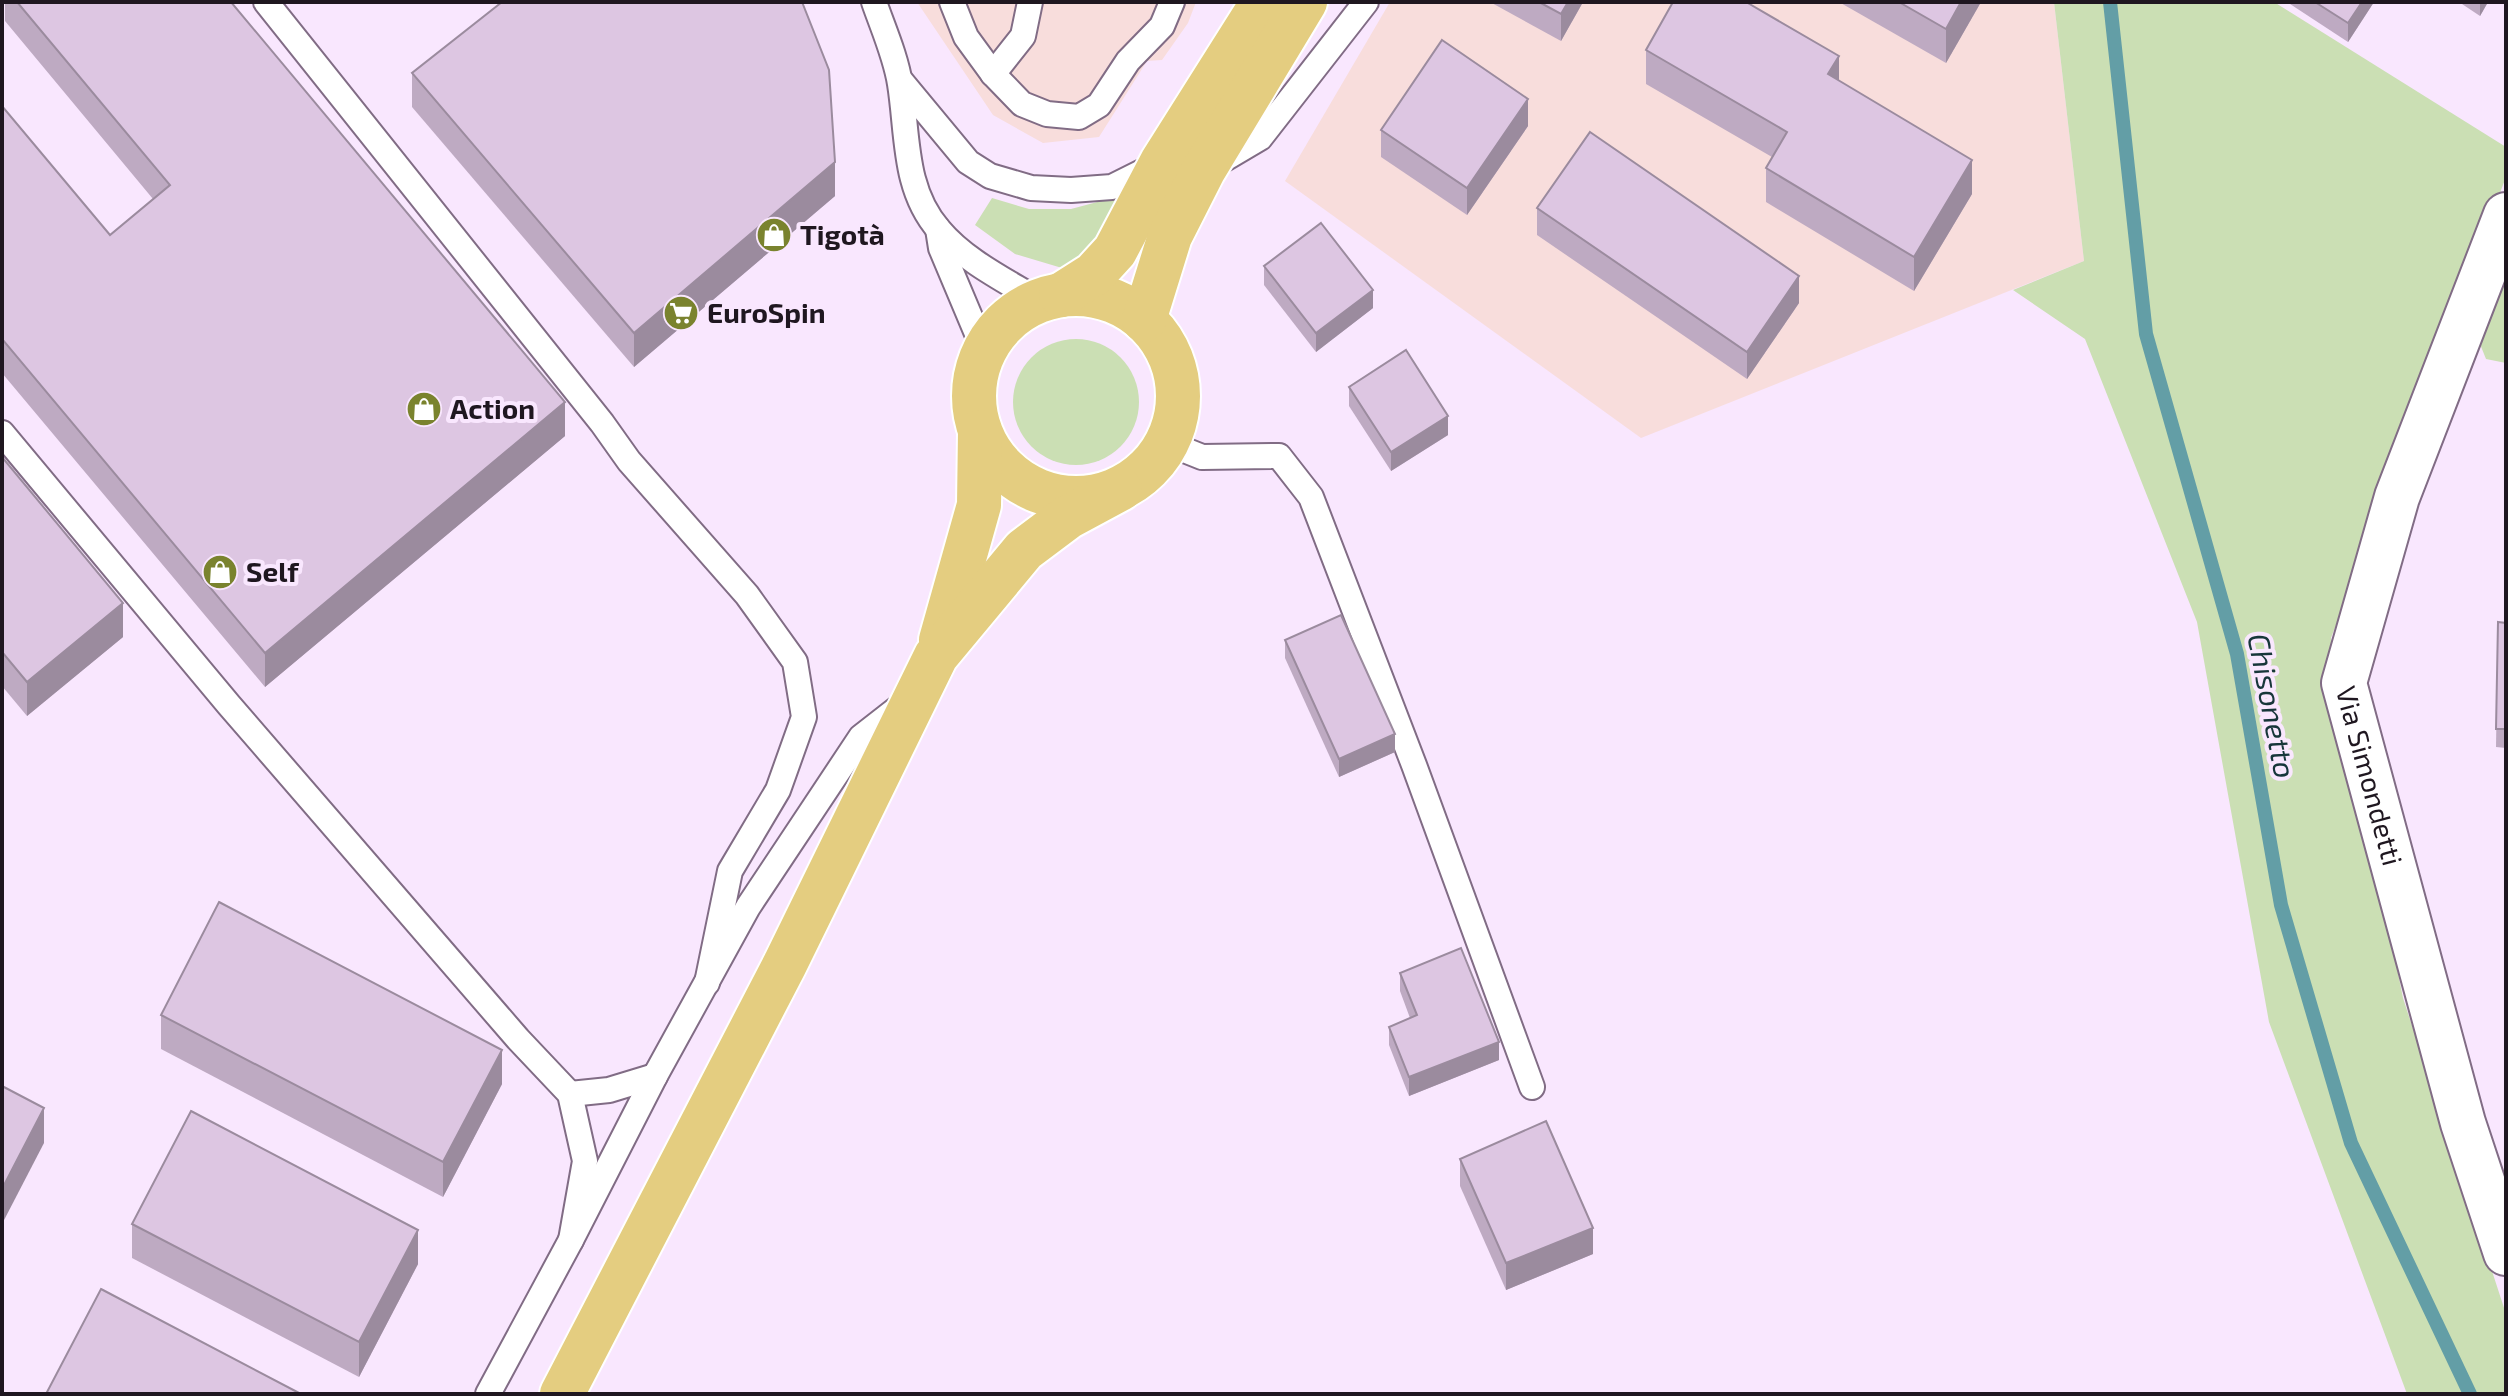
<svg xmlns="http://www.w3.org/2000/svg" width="2508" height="1396" viewBox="0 0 2508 1396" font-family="'Exo 2',sans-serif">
	<rect width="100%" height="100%" fill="#f9e7fe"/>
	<g fill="#f8dddc">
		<path d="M 917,2 L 1196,2 L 1188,23 L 1162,60 L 1147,61 L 1099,137 L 1043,143 L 993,115 Z"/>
		<path d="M 1390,2 L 2054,2 L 2084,261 L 1641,438 L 1285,181 Z"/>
	</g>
	<g fill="#cbdfb4">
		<path d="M 2054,2 L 2274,2 L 2506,147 L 2506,177 L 2331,638 L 2403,998 L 2506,1314 L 2506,1394 L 2407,1394 L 2269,1022 L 2197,622 L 2085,339 L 2013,290 L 2084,261 Z"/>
		<path d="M 1116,197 L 1126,205 L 1095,253 L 1062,268 L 1015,254 L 975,225 L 992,198 L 1029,209 L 1071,209 Z"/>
		<path d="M 2506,250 L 2506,363 L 2486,359 L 2474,329 Z"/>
		<circle cx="1076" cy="402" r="63"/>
	</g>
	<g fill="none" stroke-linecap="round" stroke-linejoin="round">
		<path stroke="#639ea6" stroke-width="14" d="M 2110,2 L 2146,334 L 2237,654 L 2281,905 L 2351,1143 L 2470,1394"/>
		<defs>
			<g id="service">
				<path d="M 266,2 L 602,423 L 629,461 L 747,595 L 795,662 L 804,717 L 778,790 L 730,871 L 707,983"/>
				<path d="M 874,2 C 883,28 896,57 900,84 C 908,134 903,189 939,230 C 965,261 1005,280 1039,301"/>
				<path d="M 952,2 L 966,37 L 993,74 L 1022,104 L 1047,114 L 1079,117 L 1099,105 L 1128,61 L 1162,26 L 1172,2"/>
				<path d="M 993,74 L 1023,36 L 1030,2"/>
				<path d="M 900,80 L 968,162 L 990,176 L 1031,188 L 1071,190 L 1112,187 L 1156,165"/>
				<path d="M 1216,164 L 1260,138 L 1366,2"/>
				<path d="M 938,229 L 941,248 L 984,350"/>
				<path d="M 2,433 L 229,705 L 518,1039 L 570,1094 L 585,1161 L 571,1240"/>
				<path d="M 1167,443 L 1202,457 L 1279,456 L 1311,497 L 1414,765 L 1532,1087"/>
				<path d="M 570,1094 L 609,1090 L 655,1076"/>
				<path d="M 488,1394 L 571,1240 L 655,1076 L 748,907 L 861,737 L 902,705"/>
			</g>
			<g id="minor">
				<path id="s1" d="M 2506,215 L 2397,497 L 2344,683 L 2463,1123 L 2506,1253"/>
			</g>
			<g id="primary">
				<circle cx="1076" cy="396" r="102"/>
				<path d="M 1061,295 L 1094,274 L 1115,251 L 1162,162 L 1263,2"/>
				<path d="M 1144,320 L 1170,236 L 1203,171 L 1305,2"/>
				<path d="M 941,640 L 979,505 L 980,432"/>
				<path d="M 562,1394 L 785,964 L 936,656 L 1024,550 L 1068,517 L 1120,489"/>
			</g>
		</defs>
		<use href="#service" stroke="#816c85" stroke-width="28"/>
		<use href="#minor" stroke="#816c85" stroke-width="48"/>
		<use href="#primary" stroke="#fff" stroke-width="48"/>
		<use href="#service" stroke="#fff" stroke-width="24"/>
		<use href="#minor" stroke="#fff" stroke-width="44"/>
		<use href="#primary" stroke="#e4cd80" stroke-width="44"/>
	</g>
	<g fill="#beaac2">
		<path d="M 5,2 L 231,2 L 565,436 L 265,687 L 2,373 L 2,106 L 110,235 L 153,199 L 5,21 Z"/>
		<path d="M 1490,2 L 1583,2 L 1561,41 Z"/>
		<path d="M 1839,2 L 1981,2 L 1946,63 Z"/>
		<path d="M 2287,2 L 2374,2 L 2348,42 Z"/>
		<path d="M 2459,2 L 2488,2 L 2480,16 Z"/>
		<path d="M 1646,50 L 1839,80 L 1972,194 L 1914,291 L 1766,202 L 1766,168 L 1772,157 L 1646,84 Z"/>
		<path d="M 412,73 L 835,196 L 634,367 L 412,107 Z"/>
		<path d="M 1528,126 L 1467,215 L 1381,157 L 1381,130 Z"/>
		<path d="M 1537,208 L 1799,303 L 1747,379 L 1537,235 Z"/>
		<path d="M 1264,266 L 1373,308 L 1316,352 L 1264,285 Z"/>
		<path d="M 1349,387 L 1448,435 L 1391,471 L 1349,406 Z"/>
		<path d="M 2,457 L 123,637 L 27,716 L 2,686 Z"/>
		<path d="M 2498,622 L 2506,623 L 2506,748 L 2496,747 Z"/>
		<path d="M 1285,640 L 1395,752 L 1339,777 L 1285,658 Z"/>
		<path d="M 1400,973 L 1499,1060 L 1409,1096 L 1389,1045 L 1389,1027 L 1410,1018 L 1400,991 Z"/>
		<path d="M 161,1015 L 502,1084 L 443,1197 L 161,1049 Z"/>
		<path d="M 1460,1159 L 1593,1254 L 1506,1290 L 1460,1186 Z"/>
		<path d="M 132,1224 L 418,1264 L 359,1377 L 132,1258 Z"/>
	</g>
	<g fill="#9b8b9e">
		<path d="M 1568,2 L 1583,2 L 1561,41 L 1561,14 Z"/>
		<path d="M 1961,2 L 1981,2 L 1946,63 L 1946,29 Z"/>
		<path d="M 2362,2 L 2374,2 L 2348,42 L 2348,23 Z"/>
		<path d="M 2480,2 L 2488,2 L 2480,16 Z"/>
		<path d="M 1839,56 L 1839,90 L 1828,74 Z"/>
		<path d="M 1528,99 L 1528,126 L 1467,215 L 1467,188 Z"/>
		<path d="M 1972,160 L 1972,194 L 1914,291 L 1914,257 Z"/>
		<path d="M 835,162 L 835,196 L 634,367 L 634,333 Z"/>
		<path d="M 1799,276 L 1799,303 L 1747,379 L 1747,352 Z"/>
		<path d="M 1373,290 L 1373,308 L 1316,352 L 1316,333 Z"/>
		<path d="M 565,402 L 565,436 L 265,687 L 265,653 Z"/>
		<path d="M 1448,416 L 1448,435 L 1391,471 L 1391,452 Z"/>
		<path d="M 123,603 L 123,637 L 27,716 L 27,682 Z"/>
		<path d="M 1395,734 L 1395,752 L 1339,777 L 1339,759 Z"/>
		<path d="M 1499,1042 L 1499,1060 L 1409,1096 L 1409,1077 Z"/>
		<path d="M 502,1050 L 502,1084 L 443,1197 L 443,1162 Z"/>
		<path d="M 44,1108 L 44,1143 L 2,1224 L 2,1189 Z"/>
		<path d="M 1593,1228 L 1593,1254 L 1506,1290 L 1506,1263 Z"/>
		<path d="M 418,1230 L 418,1264 L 359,1377 L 359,1342 Z"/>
	</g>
	<g fill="#ddc6e2" stroke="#9b8b9e" stroke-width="2">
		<path d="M 17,2 L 231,2 L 565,402 L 265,653 L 2,339 L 2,106 L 110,235 L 170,185 Z"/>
		<path d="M 502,2 L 802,2 L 829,70 L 835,162 L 634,333 L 412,73 Z"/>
		<path d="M 1539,2 L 1568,2 L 1561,14 Z"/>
		<path d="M 1673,2 L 1746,2 L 1839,56 L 1828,74 L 1972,160 L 1914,257 L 1766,168 L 1787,132 L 1646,50 Z"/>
		<path d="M 1899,2 L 1961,2 L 1946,29 Z"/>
		<path d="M 2315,2 L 2362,2 L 2348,23 Z"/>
		<path d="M 1442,40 L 1528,99 L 1467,188 L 1381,130 Z"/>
		<path d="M 1590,132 L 1799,276 L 1747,352 L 1537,208 Z"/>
		<path d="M 1321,223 L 1373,290 L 1316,333 L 1264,266 Z"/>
		<path d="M 1406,350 L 1448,416 L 1391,452 L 1349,387 Z"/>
		<path d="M 2,457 L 123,603 L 27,682 L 2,652 Z"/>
		<path d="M 1341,615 L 1395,734 L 1339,759 L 1285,640 Z"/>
		<path d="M 2498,622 L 2506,623 L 2506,729 L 2496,729 Z"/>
		<path d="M 219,902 L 502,1050 L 443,1162 L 161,1015 Z"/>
		<path d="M 1461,948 L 1499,1042 L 1409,1077 L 1389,1027 L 1417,1015 L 1400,973 Z"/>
		<path d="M 2,1086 L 44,1108 L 2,1189 Z"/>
		<path d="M 191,1111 L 418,1230 L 359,1342 L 132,1224 Z"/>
		<path d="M 1546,1121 L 1593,1228 L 1506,1263 L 1460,1159 Z"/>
		<path d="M 101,1289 L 301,1394 L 46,1394 Z"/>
	</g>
	<defs>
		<symbol id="shop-disc" viewBox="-11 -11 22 22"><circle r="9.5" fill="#7a832e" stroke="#f9e7fe"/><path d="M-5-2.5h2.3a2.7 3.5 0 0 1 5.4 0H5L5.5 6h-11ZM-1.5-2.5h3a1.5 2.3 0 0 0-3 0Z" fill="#fff"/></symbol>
		<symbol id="supermarket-disc" viewBox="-11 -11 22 22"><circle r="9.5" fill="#7a832e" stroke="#f9e7fe"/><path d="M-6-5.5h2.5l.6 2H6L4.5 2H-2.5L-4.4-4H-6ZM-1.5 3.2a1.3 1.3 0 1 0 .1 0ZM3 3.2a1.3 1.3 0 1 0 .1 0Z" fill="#fff"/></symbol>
	</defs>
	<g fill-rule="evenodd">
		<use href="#shop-disc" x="754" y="215" width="40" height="40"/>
		<use href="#supermarket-disc" x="661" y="293" width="40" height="40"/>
		<use href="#shop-disc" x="404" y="389" width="40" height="40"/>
		<use href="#shop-disc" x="200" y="552" width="40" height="40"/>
	</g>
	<g text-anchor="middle" stroke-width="8" stroke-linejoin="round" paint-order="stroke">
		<g font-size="28" font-weight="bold" fill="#1f1720" stroke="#f9e7fe" text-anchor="start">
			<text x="800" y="245">Tigotà</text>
			<text x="707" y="323">EuroSpin</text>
			<text x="450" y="419">Action</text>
			<text x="246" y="582">Self</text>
		</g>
		<g font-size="28" fill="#1f1720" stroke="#f9e7fe">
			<text dy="10" stroke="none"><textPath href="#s1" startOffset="592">Via Simondetti</textPath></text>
		</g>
		<g font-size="30" font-style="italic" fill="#17363a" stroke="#f9e7fe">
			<text transform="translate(2271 706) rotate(79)" y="10">Chisonetto</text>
		</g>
	</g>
	<rect width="2508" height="1396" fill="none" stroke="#1f1720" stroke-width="8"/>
</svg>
